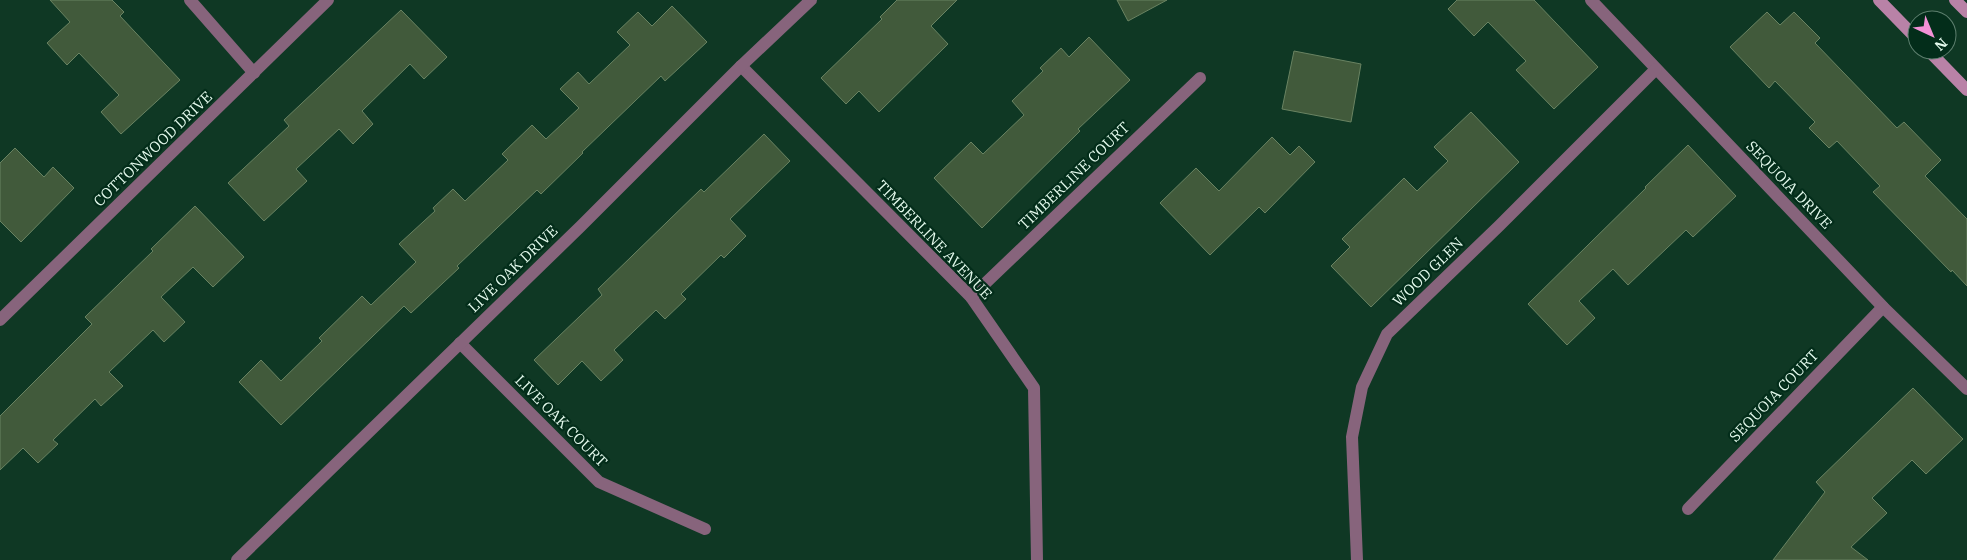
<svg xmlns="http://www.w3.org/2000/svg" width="1967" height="560" viewBox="0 0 1967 560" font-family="'IBM Plex Serif',serif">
	<rect width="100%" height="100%" fill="#0f3824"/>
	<g fill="#415a3b" stroke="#698362">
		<path d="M 50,0 L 112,0 L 124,12 L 120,16 L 180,80 L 121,134 L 101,112 L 119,95 L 79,53 L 67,65 L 47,43 L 70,22 Z"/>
		<path d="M 897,0 L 957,0 L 931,26 L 948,44 L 879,112 L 859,91 L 846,104 L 821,78 L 882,19 L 880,17 Z"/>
		<path d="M 1117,0 L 1167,0 L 1128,21 Z"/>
		<path d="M 1457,0 L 1534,0 L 1598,67 L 1554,109 L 1516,70 L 1526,61 L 1488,22 L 1474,36 L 1448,9 Z"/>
		<path d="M 672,6 L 707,42 L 665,81 L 661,76 L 582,152 L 583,153 L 541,194 L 537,190 L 457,266 L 459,268 L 411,313 L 404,306 L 281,425 L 239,382 L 261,360 L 281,381 L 322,341 L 319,338 L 362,296 L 371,305 L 416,262 L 399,244 L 435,211 L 433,208 L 453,189 L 465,201 L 508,160 L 502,154 L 532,125 L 546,139 L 579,108 L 560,89 L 578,72 L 589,84 L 630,45 L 617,32 L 638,12 L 652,26 Z"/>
		<path d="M 401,10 L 447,57 L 424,79 L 410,64 L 362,111 L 373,124 L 353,144 L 339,129 L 296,169 L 307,181 L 264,221 L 228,183 L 289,126 L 284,120 Z"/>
		<path d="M 1767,12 L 1780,25 L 1794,12 L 1820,38 L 1815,43 L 1897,128 L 1904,122 L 1941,160 L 1925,176 L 1967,219 L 1967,286 L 1952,270 L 1951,272 L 1873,192 L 1880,186 L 1837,141 L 1829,148 L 1809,128 L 1815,122 L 1775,81 L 1769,88 L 1730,47 Z"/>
		<path d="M 1089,37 L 1130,80 L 1078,129 L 1080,131 L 982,228 L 934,178 L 971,142 L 983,154 L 1024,115 L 1012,101 L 1043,71 L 1040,68 L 1061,48 L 1069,57 Z"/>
		<path d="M 1294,51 L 1361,64 L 1351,122 L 1282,109 Z"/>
		<path d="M 1471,112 L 1519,162 L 1371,307 L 1331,266 L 1350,247 L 1342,239 L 1404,178 L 1417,191 L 1448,161 L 1434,147 Z"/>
		<path d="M 764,134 L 790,161 L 730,219 L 746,236 L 724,258 L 721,255 L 681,294 L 686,299 L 665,319 L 656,310 L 614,350 L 623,360 L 601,381 L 582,361 L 558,385 L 534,360 L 602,295 L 598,289 L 701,189 L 704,192 Z"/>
		<path d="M 1272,137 L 1290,155 L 1299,146 L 1315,162 L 1265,213 L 1259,207 L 1210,255 L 1160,203 L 1196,168 L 1219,191 Z"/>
		<path d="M 1688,145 L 1736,196 L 1693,237 L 1686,230 L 1628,285 L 1613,269 L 1579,301 L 1595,318 L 1567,345 L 1528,304 L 1646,188 L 1645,187 Z"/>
		<path d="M 15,148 L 44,177 L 53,167 L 74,188 L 21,242 L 0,221 L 0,163 Z"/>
		<path d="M 195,206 L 244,257 L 213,287 L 193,267 L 161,297 L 185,322 L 164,342 L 153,330 L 109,372 L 123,386 L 101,406 L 95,399 L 53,440 L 58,444 L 38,463 L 23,448 L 0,470 L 0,416 L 92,324 L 85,317 L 153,251 L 151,249 Z"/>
		<path d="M 1913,388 L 1963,439 L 1926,474 L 1912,460 L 1872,498 L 1887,513 L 1851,547 L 1868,560 L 1773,560 L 1825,492 L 1816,482 Z"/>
	</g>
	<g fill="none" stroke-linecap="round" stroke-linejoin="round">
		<g stroke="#87647c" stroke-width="12">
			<path d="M 190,0 L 254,73"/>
			<path d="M 1591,0 L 1883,307 L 1967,389"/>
			<path d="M 741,66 L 971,297 L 1034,388 L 1037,560"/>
			<path d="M 971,297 L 1200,78"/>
			<path d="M 0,320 L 328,0"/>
			<path d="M 460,343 L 599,482 L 705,529"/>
			<path d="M 1688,509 L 1883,307"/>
			<path d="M 237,560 L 580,227 L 741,66 L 811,0"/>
			<path d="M 1357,560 L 1352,437 L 1362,387 L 1387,334 L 1499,226 L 1656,69"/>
		</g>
		<g stroke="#b982a7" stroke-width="12">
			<path d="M 1879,0 L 1917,39"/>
			<path d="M 1955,0 L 1967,12"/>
			<path d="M 1928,50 L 1967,90"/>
		</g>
	</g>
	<g text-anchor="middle" stroke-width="4.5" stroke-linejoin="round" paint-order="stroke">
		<g font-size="15" fill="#e4faed" stroke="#032d1a">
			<text transform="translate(153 149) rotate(-44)" y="5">COTTONWOOD DRIVE</text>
			<text transform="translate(1074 176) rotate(-44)" y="5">TIMBERLINE COURT</text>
			<text transform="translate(1789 185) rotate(46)" y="5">SEQUOIA DRIVE</text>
			<text transform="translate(934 240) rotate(46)" y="5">TIMBERLINE AVENUE</text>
			<text transform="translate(513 269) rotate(-44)" y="5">LIVE OAK DRIVE</text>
			<text transform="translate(1428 272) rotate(-44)" y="5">WOOD GLEN</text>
			<text transform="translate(1774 396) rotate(-46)" y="5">SEQUOIA COURT</text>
			<text transform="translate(561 421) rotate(45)" y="5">LIVE OAK COURT</text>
		</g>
	</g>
	<g transform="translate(1932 35) rotate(136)"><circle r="24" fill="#032d1a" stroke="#5d7f6e"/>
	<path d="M0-4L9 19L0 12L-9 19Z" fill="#f391d6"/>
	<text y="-8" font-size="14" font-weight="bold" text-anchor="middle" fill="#e4faed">N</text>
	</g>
</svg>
